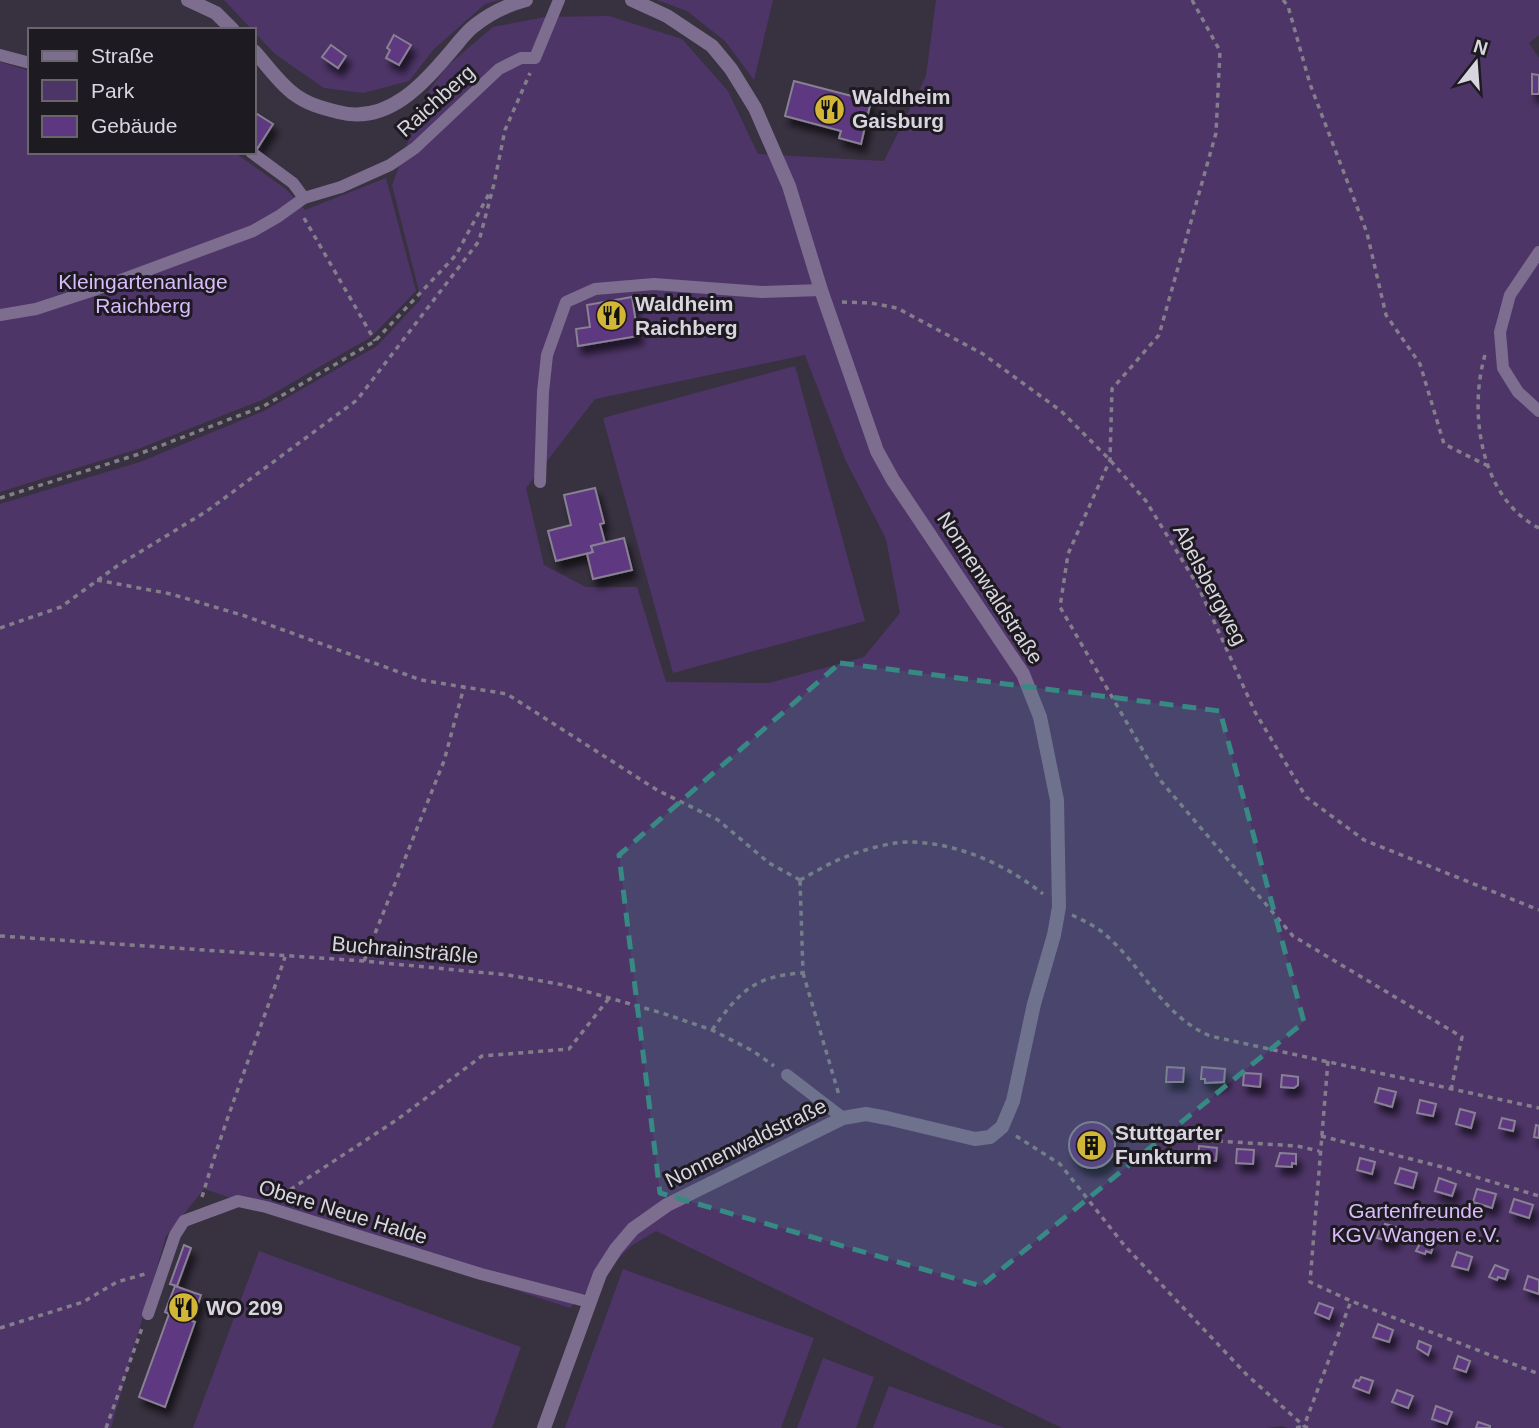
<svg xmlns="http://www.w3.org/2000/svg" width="1539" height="1428" viewBox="0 0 1539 1428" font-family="Arial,sans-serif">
	<defs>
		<filter id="shadow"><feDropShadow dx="4.5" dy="8" stdDeviation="3.5" flood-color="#0009"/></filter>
	</defs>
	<rect width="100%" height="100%" fill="#383140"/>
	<g fill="#4e3568" fill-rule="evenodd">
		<path d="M 224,0 L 500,0 L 485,4 L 433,50 L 409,81 L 363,93 L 324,88 L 275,54 Z"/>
		<path d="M 657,0 L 773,0 L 754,80 L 725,41 L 687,11 Z"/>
		<path d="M 936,0 L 1539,0 L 1539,35 L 1529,43 L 1539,58 L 1539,1428 L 1288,1428 L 1282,1426 L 1267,1428 L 1062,1428 L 656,1231 L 631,1246 L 570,1308 L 204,1189 L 166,1236 L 111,1428 L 0,1428 L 0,504 L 140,462 L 264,411 L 377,346 L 421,299 L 392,185 L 426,95 L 446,67 L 493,27 L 545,17 L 609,16 L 682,39 L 728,91 L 758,154 L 884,161 L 926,76 ZM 805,355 L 845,459 L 886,539 L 900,613 L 864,657 L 769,683 L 666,682 L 637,587 L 586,587 L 544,565 L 526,488 L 595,399 Z"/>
		<path d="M 0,62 L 30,71 L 30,152 L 234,152 L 287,190 L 305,210 L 386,178 L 416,291 L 371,337 L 262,400 L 138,449 L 0,492 Z"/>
		<path d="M 795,366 L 865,621 L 673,673 L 603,418 Z"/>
		<path d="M 259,1251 L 521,1347 L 492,1428 L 193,1428 Z"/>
		<path d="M 623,1269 L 814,1338 L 781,1428 L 565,1428 Z"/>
		<path d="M 823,1358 L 874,1377 L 856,1428 L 797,1428 Z"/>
		<path d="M 889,1386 L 1005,1428 L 873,1428 Z"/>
	</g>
	<g fill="#5e3782" stroke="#888192" stroke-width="2" filter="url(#shadow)">
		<path d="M 394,35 L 411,45 L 399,65 L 386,58 L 390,50 L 387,48 Z"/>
		<path d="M 331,45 L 346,56 L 338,68 L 322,57 Z"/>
		<path d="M 1532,74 L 1539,75 L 1539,94 L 1532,94 Z"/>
		<path d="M 794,81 L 871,101 L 861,144 L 839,138 L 841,131 L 785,116 Z"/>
		<path d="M 254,112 L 273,124 L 257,149 L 254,147 Z"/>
		<path d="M 632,297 L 638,336 L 578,346 L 576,329 L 590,327 L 587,305 Z"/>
		<path d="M 595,488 L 604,523 L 600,524 L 605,543 L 591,546 L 593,552 L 556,561 L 548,531 L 571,525 L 564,495 Z"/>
		<path d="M 624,538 L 632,570 L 593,579 L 587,554 L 593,552 L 591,546 Z"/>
		<path d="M 1167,1067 L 1184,1068 L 1183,1082 L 1166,1082 Z"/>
		<path d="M 1202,1067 L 1225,1069 L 1224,1082 L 1205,1083 L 1205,1079 L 1201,1079 Z"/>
		<path d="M 1244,1073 L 1261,1074 L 1260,1087 L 1243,1085 Z"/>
		<path d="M 1282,1075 L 1298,1077 L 1298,1085 L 1294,1088 L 1281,1087 Z"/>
		<path d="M 1379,1088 L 1396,1092 L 1392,1107 L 1375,1102 Z"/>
		<path d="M 1420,1100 L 1436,1104 L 1433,1116 L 1417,1113 Z"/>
		<path d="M 1460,1109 L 1475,1113 L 1471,1128 L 1456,1124 Z"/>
		<path d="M 1502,1118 L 1515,1121 L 1513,1131 L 1499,1128 Z"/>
		<circle cx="1092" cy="1145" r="23"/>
		<path d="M 1536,1125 L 1539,1126 L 1539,1138 L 1534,1137 Z"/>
		<path d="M 1199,1146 L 1217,1148 L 1216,1161 L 1198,1159 Z"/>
		<path d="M 1237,1149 L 1254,1150 L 1253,1164 L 1236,1163 Z"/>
		<path d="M 1280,1153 L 1296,1154 L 1296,1164 L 1292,1163 L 1292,1167 L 1276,1166 Z"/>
		<path d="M 1360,1158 L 1375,1162 L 1372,1174 L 1357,1170 Z"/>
		<path d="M 1400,1168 L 1417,1173 L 1413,1188 L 1395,1183 Z"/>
		<path d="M 1439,1178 L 1456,1184 L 1452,1196 L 1435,1191 Z"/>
		<path d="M 1477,1189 L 1496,1194 L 1492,1208 L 1473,1202 Z"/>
		<path d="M 1514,1199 L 1533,1205 L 1529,1218 L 1510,1212 Z"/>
		<path d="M 1385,1224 L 1397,1227 L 1393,1242 L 1377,1238 L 1381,1226 L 1384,1227 Z"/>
		<path d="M 1422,1240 L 1434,1244 L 1431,1253 L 1426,1251 L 1425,1254 L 1416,1251 Z"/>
		<path d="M 184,1245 L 191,1248 L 177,1286 L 170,1284 Z"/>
		<path d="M 1457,1252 L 1472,1257 L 1468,1270 L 1452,1266 Z"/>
		<path d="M 1495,1265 L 1508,1270 L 1505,1279 L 1498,1277 L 1497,1280 L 1489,1277 Z"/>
		<path d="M 1528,1276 L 1539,1280 L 1539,1294 L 1524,1289 Z"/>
		<path d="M 175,1286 L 201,1295 L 192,1321 L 195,1322 L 165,1407 L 139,1397 L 169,1314 L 165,1312 Z"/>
		<path d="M 1319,1303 L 1333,1308 L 1329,1319 L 1315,1313 Z"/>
		<path d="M 1378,1324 L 1393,1330 L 1389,1342 L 1373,1337 Z"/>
		<path d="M 1419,1341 L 1431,1346 L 1428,1355 L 1417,1348 Z"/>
		<path d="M 1458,1356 L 1470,1361 L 1466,1372 L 1454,1368 Z"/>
		<path d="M 1361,1377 L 1373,1381 L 1369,1393 L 1353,1387 L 1356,1380 L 1359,1381 Z"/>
		<path d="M 1397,1390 L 1413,1396 L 1408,1408 L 1392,1402 Z"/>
		<path d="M 1436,1406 L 1452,1412 L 1447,1424 L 1432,1419 Z"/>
		<path d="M 1478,1422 L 1490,1426 L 1490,1428 L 1476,1428 Z"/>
	</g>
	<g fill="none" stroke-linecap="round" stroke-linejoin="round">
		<g stroke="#837e8a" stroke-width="3.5" stroke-dasharray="5 5" stroke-linecap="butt">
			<path d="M 1192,0 L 1220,51 L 1216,133 L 1159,335 L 1112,389 L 1110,460 L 1068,554 L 1060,607 L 1160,780 L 1293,936 L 1462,1037 L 1451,1090"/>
			<path d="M 1283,0 L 1288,6 L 1310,84 L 1367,233 L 1386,315 L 1420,364 L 1444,444 L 1490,467"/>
			<path d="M 304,218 L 375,341"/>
			<path d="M 842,302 L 871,303 L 897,308 L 983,354 L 1061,411 L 1110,460 L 1146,501 L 1198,586 L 1255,712 L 1306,797 L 1364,840 L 1539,910"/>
			<path d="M 1485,355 C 1468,413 1481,499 1539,528"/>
			<path d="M 0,498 L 139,454 L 264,406 L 375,341 L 456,255 L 490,192"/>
			<path d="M 97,580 L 171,594 L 245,616 L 421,680 L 507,694 L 657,790 L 718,820 L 769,863 L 800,880"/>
			<path d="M 0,628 L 61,607 L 117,566 L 207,511 L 357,400 L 479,241 L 494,184 L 505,130 L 530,73"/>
			<path d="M 800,880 C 815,872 831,862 848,856 C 862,850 895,841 911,842 C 958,843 1007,865 1043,894"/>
			<path d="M 1072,915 C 1082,920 1093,925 1101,931 C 1141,963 1161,1015 1210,1036 L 1539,1108"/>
			<path d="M 0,936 L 364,961 L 508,975 L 564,985 L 662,1013 L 712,1030 L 753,1051 L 774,1066"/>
			<path d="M 364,961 L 444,761 L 464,687"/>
			<path d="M 803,973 L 839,1095"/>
			<path d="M 712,1030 C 740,991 754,976 803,973 L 800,880"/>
			<path d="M 1328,1061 L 1310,1282 L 1351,1301 L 1539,1374"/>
			<path d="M 1016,1136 L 1060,1164 L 1124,1245 L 1247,1375 L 1304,1426"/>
			<path d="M 1138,1136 L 1297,1146 L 1319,1151"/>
			<path d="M 1321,1136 L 1446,1168 L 1539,1196"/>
			<path d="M 282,1195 L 398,1119 L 482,1056 L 569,1049 L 610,997"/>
			<path d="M 202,1197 C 226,1116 258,1037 285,957"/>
			<path d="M 0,1328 L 83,1302 L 117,1282 L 145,1274"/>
			<path d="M 106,1428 L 142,1328"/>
			<path d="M 1296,1428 L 1304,1426"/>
			<path d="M 1308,1428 L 1304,1426 L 1351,1301"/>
		</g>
		<g stroke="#7d6d8f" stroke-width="12">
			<path d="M 0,55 L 30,63"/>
			<path d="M 251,152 L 293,183 L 304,198"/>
			<path d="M 1539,252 L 1510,295 L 1500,332 L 1503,368 L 1518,392 L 1539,411"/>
			<path d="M 0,315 L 36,309 L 94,290 L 253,231 L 279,216 L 304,198 L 341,187 L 390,165 L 415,148 L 499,69 L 521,58 L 535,58 L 559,0"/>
			<path d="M 540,482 L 543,392 L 547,355 L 566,302 L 595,289 L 654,284 L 762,292 L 821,290"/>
			<path d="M 787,1075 L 843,1118"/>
			<path d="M 148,1314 L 175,1235 L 184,1221 L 238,1201 L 266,1207 L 481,1274 L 589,1302"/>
		</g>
		<g stroke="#7d6d8f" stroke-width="14">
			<path d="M 188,0 L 216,13 L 233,30"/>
			<path d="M 254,51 C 267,65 279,83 294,94 C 307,104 322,108 338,112 C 388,125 423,84 452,50 C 459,42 466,32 474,26 C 489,14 507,5 526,0"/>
			<path d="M 544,1428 L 600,1274 L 616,1249 L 633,1229 L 667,1205 L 843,1118 L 866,1114 L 887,1118 L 975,1139 L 990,1137 L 1002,1127 L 1013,1101 L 1034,1004 L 1054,935 L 1059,907 L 1057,800 L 1040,717 L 1023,674 L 893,480 L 877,451 L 821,290 L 789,186 L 755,108 L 731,69 L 712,46 L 667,16 L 632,0"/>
		</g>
	</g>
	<path fill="#378984" fill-opacity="0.2" stroke="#378984" stroke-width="5" stroke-dasharray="14 9" stroke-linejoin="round" d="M 840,663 L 1220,711 L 1304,1022 L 981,1286 L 660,1193 L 619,855 Z"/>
	<defs>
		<symbol id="restaurant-disc" viewBox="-11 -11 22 22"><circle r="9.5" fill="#d3b635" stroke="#1e1a21"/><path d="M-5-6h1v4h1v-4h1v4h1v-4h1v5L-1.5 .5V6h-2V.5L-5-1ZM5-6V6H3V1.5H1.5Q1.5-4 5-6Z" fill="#111"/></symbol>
		<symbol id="building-disc" viewBox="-11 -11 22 22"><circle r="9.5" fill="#d3b635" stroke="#1e1a21"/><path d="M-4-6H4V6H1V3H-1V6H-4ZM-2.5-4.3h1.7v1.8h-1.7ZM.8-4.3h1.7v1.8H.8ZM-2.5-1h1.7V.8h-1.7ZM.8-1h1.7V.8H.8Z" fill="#111"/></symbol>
	</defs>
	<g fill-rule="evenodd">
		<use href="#restaurant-disc" x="812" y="92" width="35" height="35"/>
		<use href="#restaurant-disc" x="594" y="298" width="35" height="35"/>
		<use href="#building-disc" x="1074" y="1128" width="35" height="35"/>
		<use href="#restaurant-disc" x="166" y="1290" width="35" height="35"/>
	</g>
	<g text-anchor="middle" stroke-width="6" stroke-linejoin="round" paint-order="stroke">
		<g font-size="21" font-weight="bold" fill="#d9d5de" stroke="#1e1a21" text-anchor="start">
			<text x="852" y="104">Waldheim<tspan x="852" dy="24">Gaisburg</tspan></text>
			<text x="635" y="311">Waldheim<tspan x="635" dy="24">Raichberg</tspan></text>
			<text x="1115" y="1140">Stuttgarter<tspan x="1115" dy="24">Funkturm</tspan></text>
			<text x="206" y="1315">WO 209</text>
		</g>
		<g font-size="21" fill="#d9d5de" stroke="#1e1a21">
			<text transform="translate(436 101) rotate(-42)" y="7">Raichberg</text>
			<text transform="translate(1210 585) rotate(62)" y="7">Abelsbergweg</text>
			<text transform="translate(990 588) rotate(57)" y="7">Nonnenwaldstraße</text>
			<text transform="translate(405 950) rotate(5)" y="7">Buchrainsträßle</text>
			<text transform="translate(746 1143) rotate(-26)" y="7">Nonnenwaldstraße</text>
			<text transform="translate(343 1212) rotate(17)" y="7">Obere Neue Halde</text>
		</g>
		<g font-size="21" fill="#d9bbfb" stroke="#1e1a21">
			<text x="143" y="289">Kleingartenanlage<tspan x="143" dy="24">Raichberg</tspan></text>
			<text x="1416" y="1218">Gartenfreunde<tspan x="1416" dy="24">KGV Wangen e.V.</tspan></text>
		</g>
	</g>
	<rect x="28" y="28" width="228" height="126" fill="#1e1a21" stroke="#69656d" stroke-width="2"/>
	<rect x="42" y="51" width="35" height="10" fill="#7d6d8f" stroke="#69656d" stroke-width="2"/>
	<text x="91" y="63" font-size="21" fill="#d9d5de">Straße</text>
	<rect x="42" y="80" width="35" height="21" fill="#4e3568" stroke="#69656d" stroke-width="2"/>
	<text x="91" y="98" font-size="21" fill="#d9d5de">Park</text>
	<rect x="42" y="116" width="35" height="21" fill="#5e3782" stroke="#69656d" stroke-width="2"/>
	<text x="91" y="133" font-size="21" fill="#d9d5de">Gebäude</text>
	<g transform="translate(1476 63) rotate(17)" stroke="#1e1a21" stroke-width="5" paint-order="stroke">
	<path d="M0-5L12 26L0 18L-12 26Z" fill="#d9d5de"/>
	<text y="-10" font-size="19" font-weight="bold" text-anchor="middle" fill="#d9d5de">N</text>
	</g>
</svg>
